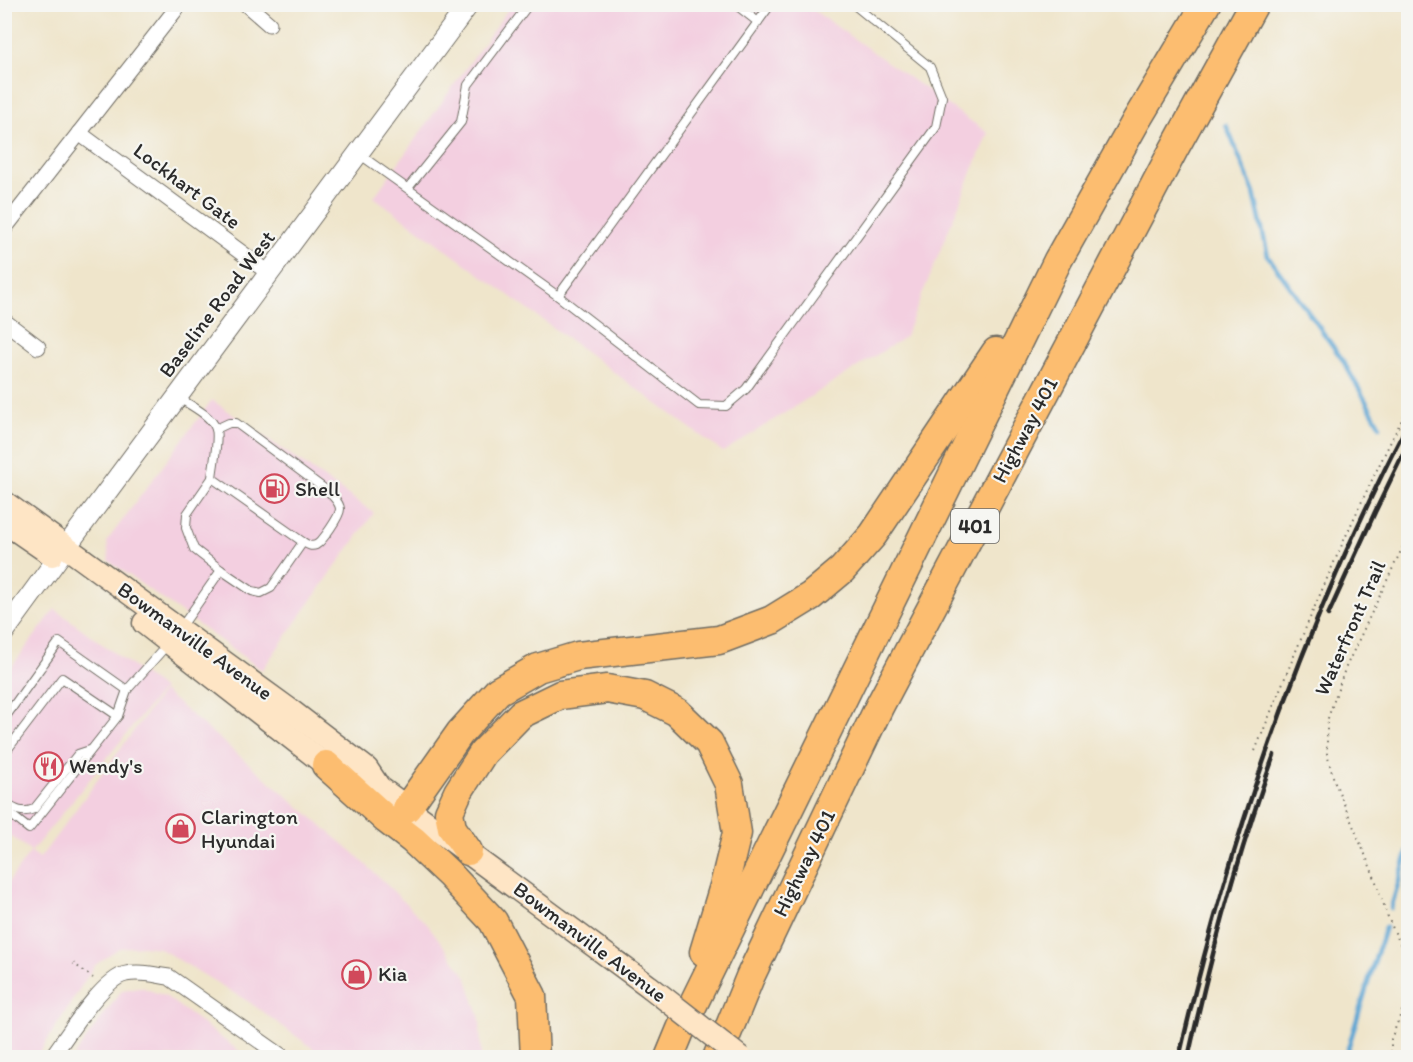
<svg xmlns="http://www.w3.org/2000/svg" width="1413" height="1062" viewBox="0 0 1413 1062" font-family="Itim,sans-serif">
	<rect width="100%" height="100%" fill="#f6f6f2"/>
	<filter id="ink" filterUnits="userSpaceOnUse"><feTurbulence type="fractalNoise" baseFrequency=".0167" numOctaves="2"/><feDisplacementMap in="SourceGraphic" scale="12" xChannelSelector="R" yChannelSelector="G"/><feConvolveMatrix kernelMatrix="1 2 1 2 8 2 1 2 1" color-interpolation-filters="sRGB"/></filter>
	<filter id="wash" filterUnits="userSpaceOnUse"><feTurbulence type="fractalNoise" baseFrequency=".008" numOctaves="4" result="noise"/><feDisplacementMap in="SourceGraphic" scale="24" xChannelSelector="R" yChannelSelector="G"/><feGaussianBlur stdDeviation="1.35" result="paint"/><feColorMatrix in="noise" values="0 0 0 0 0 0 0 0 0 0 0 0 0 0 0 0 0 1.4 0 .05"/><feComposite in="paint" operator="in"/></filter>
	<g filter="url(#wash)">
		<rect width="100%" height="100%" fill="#efe5cb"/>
		<g fill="#f3cfe0">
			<path d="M 511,5 L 806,5 L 988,133 L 905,337 L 723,452 L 374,197 Z"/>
			<path d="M 212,400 L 374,513 L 262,670 L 109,561 L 107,541 Z"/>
			<path d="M 55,609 L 163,689 L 31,852 L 40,858 L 163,691 L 354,853 L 428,925 L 466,976 L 480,1019 L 481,1057 L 322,1057 L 322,1055 L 249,1002 L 159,948 L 143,946 L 119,948 L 94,966 L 37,1057 L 10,1057 L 5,1053 L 5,887 L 31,851 L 5,832 L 4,677 Z"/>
			<path d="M 141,987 L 165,996 L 247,1057 L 73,1057 L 122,990 Z"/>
		</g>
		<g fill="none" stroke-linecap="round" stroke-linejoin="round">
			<g stroke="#5ca5d3" stroke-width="4.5">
				<path d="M 1149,4 L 1151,8"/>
				<path d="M 1226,125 L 1254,193 L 1268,256 L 1342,359 L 1380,426"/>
				<path d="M 1391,908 L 1408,851"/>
				<path d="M 1345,1058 L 1385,927"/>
			</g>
		</g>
	</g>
	<g filter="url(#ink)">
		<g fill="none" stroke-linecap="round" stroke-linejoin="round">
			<defs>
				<g id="service">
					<path d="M 735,4 L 758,22"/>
					<path d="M 359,154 L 558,296 L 771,4"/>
					<path d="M 408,188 L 461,122 L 468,85 L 529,4"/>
					<path d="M 558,296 L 699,405 L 726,406 L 746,389 L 936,127 L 942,97 L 930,67 L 853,4"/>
					<path d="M 179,398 C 190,405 212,416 216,429 C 219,440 213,466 212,478 L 303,542 L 271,588 L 261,593 L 252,591 L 221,570 L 180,629"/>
					<path d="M 216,429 L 229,423 L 236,423 L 330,493 C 334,498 340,503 340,509 C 340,516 322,542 316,545 C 311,547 308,545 303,542"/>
					<path d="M 212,478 L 187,514 L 186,528 L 194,549 L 221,570"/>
					<path d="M 4,719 L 59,642 L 127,690"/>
					<path d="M 4,754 L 62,678 L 118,716"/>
					<path d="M 4,803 C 16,810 22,814 34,809 L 78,754 L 90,750"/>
					<path d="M 4,809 L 29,829 L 118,716 L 127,690 L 167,645"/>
				</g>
				<g id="minor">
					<path d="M 246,4 L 269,24"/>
					<path d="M 79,133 L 269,273"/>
					<path d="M 4,229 L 180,4"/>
					<path d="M 4,321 L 38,347"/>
					<path d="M 51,1058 C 66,1038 103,978 126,974 C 140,971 155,975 169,977 L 284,1058"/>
				</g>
				<path id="tertiary" d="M 4,632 L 66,547 L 469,4"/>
				<g id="secondary">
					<path d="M 4,502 L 290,710 L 367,769 L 379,787 L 650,987"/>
					<path d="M 4,522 L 52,555"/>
					<path d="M 144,623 L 326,765 L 339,773"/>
				</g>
				<g id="motorway">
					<path d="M 326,765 L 387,820 L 413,840 L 449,874 L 493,921 L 532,996 L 535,1058"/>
					<path d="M 407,808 L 460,733 L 498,691 L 538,668 L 578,656 L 719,640 L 772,620 L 811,596 L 842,570 L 873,535 L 996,352"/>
					<path d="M 468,851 L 452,828 L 449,812 L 458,792 L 483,753 L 521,714 L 560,695 L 607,689 L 645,696 L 677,712 L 709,743 L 729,784 L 737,833 L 724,886 L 704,952"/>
					<path d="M 669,1058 L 681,1029 L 1058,260 L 1136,121 L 1206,4"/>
					<path d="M 717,1058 L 750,977 L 879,707 L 1174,149 L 1254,4"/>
				</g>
			</defs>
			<use href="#service" stroke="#706c63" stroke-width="10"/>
			<use href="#minor" stroke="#706c63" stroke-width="17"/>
			<use href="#tertiary" stroke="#706c63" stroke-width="22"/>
			<use href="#secondary" stroke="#706c63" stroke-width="25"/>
			<use href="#motorway" stroke="#706c63" stroke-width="31"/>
			<g stroke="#706c63" stroke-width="2" stroke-dasharray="1.5 4.5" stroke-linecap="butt">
				<path d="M 1408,536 L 1345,669 L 1327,721 L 1327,754 L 1334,780 L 1374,876 L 1389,920 L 1406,956 L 1408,971"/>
				<path d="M 1255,751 C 1302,635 1350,519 1408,408"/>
				<path d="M 73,963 L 93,978"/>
				<path d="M 1391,1058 L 1391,1039 L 1408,996 L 1408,987"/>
			</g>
			<use href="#service" stroke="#fff" stroke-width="8"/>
			<use href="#minor" stroke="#fff" stroke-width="15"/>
			<use href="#tertiary" stroke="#fff" stroke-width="20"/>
			<use href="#secondary" stroke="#fee5c5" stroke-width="22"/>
			<use href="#motorway" stroke="#fcbd6f" stroke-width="28"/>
			<g stroke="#2b2b2b" stroke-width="4.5">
				<path d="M 1328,615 L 1375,512 L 1408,444"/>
				<path d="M 1179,1058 C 1219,883 1272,718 1345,554 C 1365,510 1385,466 1408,424"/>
				<path d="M 1188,1058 C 1211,955 1238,853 1274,755"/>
			</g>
			<defs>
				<path id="secondary-bridge" d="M 650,987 L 741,1058"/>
			</defs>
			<use href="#secondary-bridge" stroke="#706c63" stroke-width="25" stroke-linecap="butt"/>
			<use href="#secondary-bridge" stroke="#fee5c5" stroke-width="22"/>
		</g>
	</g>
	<defs>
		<symbol id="fuel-ring" viewBox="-11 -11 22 22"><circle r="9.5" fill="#f6f6f2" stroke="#d1495b" stroke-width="1.5"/><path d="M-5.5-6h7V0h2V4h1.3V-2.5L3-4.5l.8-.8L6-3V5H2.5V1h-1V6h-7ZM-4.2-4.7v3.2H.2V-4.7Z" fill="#d1495b"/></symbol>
		<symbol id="restaurant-ring" viewBox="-11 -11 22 22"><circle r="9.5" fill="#f6f6f2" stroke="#d1495b" stroke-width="1.5"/><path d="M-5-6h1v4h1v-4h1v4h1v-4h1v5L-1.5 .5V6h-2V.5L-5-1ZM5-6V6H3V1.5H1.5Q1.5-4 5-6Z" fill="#d1495b"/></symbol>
		<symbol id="shop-ring" viewBox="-11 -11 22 22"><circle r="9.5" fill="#f6f6f2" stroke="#d1495b" stroke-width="1.5"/><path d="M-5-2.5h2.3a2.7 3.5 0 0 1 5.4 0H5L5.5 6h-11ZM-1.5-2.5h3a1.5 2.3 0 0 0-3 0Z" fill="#d1495b"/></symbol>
	</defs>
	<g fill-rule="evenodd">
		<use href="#fuel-ring" x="258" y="472" width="33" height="33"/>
		<use href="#restaurant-ring" x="32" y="750" width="33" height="33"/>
		<use href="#shop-ring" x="164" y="812" width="33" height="33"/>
		<use href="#shop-ring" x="340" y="958" width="33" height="33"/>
	</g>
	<g text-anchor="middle" stroke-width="4.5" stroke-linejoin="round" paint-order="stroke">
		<rect fill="#f6f6f2" stroke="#686867" stroke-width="1.5" x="951" y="509" width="48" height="34" rx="4.5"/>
		<g font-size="20" font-weight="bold" fill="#2b2b2b">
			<text x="975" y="533">401</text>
		</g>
		<g font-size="21" fill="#2b2b2b" stroke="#f6f6f2">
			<text transform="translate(187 186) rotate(37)" y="7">Lockhart Gate</text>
			<text transform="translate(217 304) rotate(-53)" y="7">Baseline Road West</text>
			<text transform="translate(1025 430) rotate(-62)" y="7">Highway 401</text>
			<text transform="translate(1350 628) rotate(-66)" y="7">Waterfront Trail</text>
			<text transform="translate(195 641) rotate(36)" y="7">Bowmanville Avenue</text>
			<text transform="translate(804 863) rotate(-64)" y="7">Highway 401</text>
			<text transform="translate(590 942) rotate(37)" y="7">Bowmanville Avenue</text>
		</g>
		<g font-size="21" fill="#2b2b2b" stroke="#f6f6f2" text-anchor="start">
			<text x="295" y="496">Shell</text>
			<text x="69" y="773">Wendy's</text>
			<text x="201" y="824">Clarington<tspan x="201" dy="24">Hyundai</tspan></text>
			<text x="378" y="981">Kia</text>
		</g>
	</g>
	<rect width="1413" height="1062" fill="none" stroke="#f6f6f2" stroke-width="24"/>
</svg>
